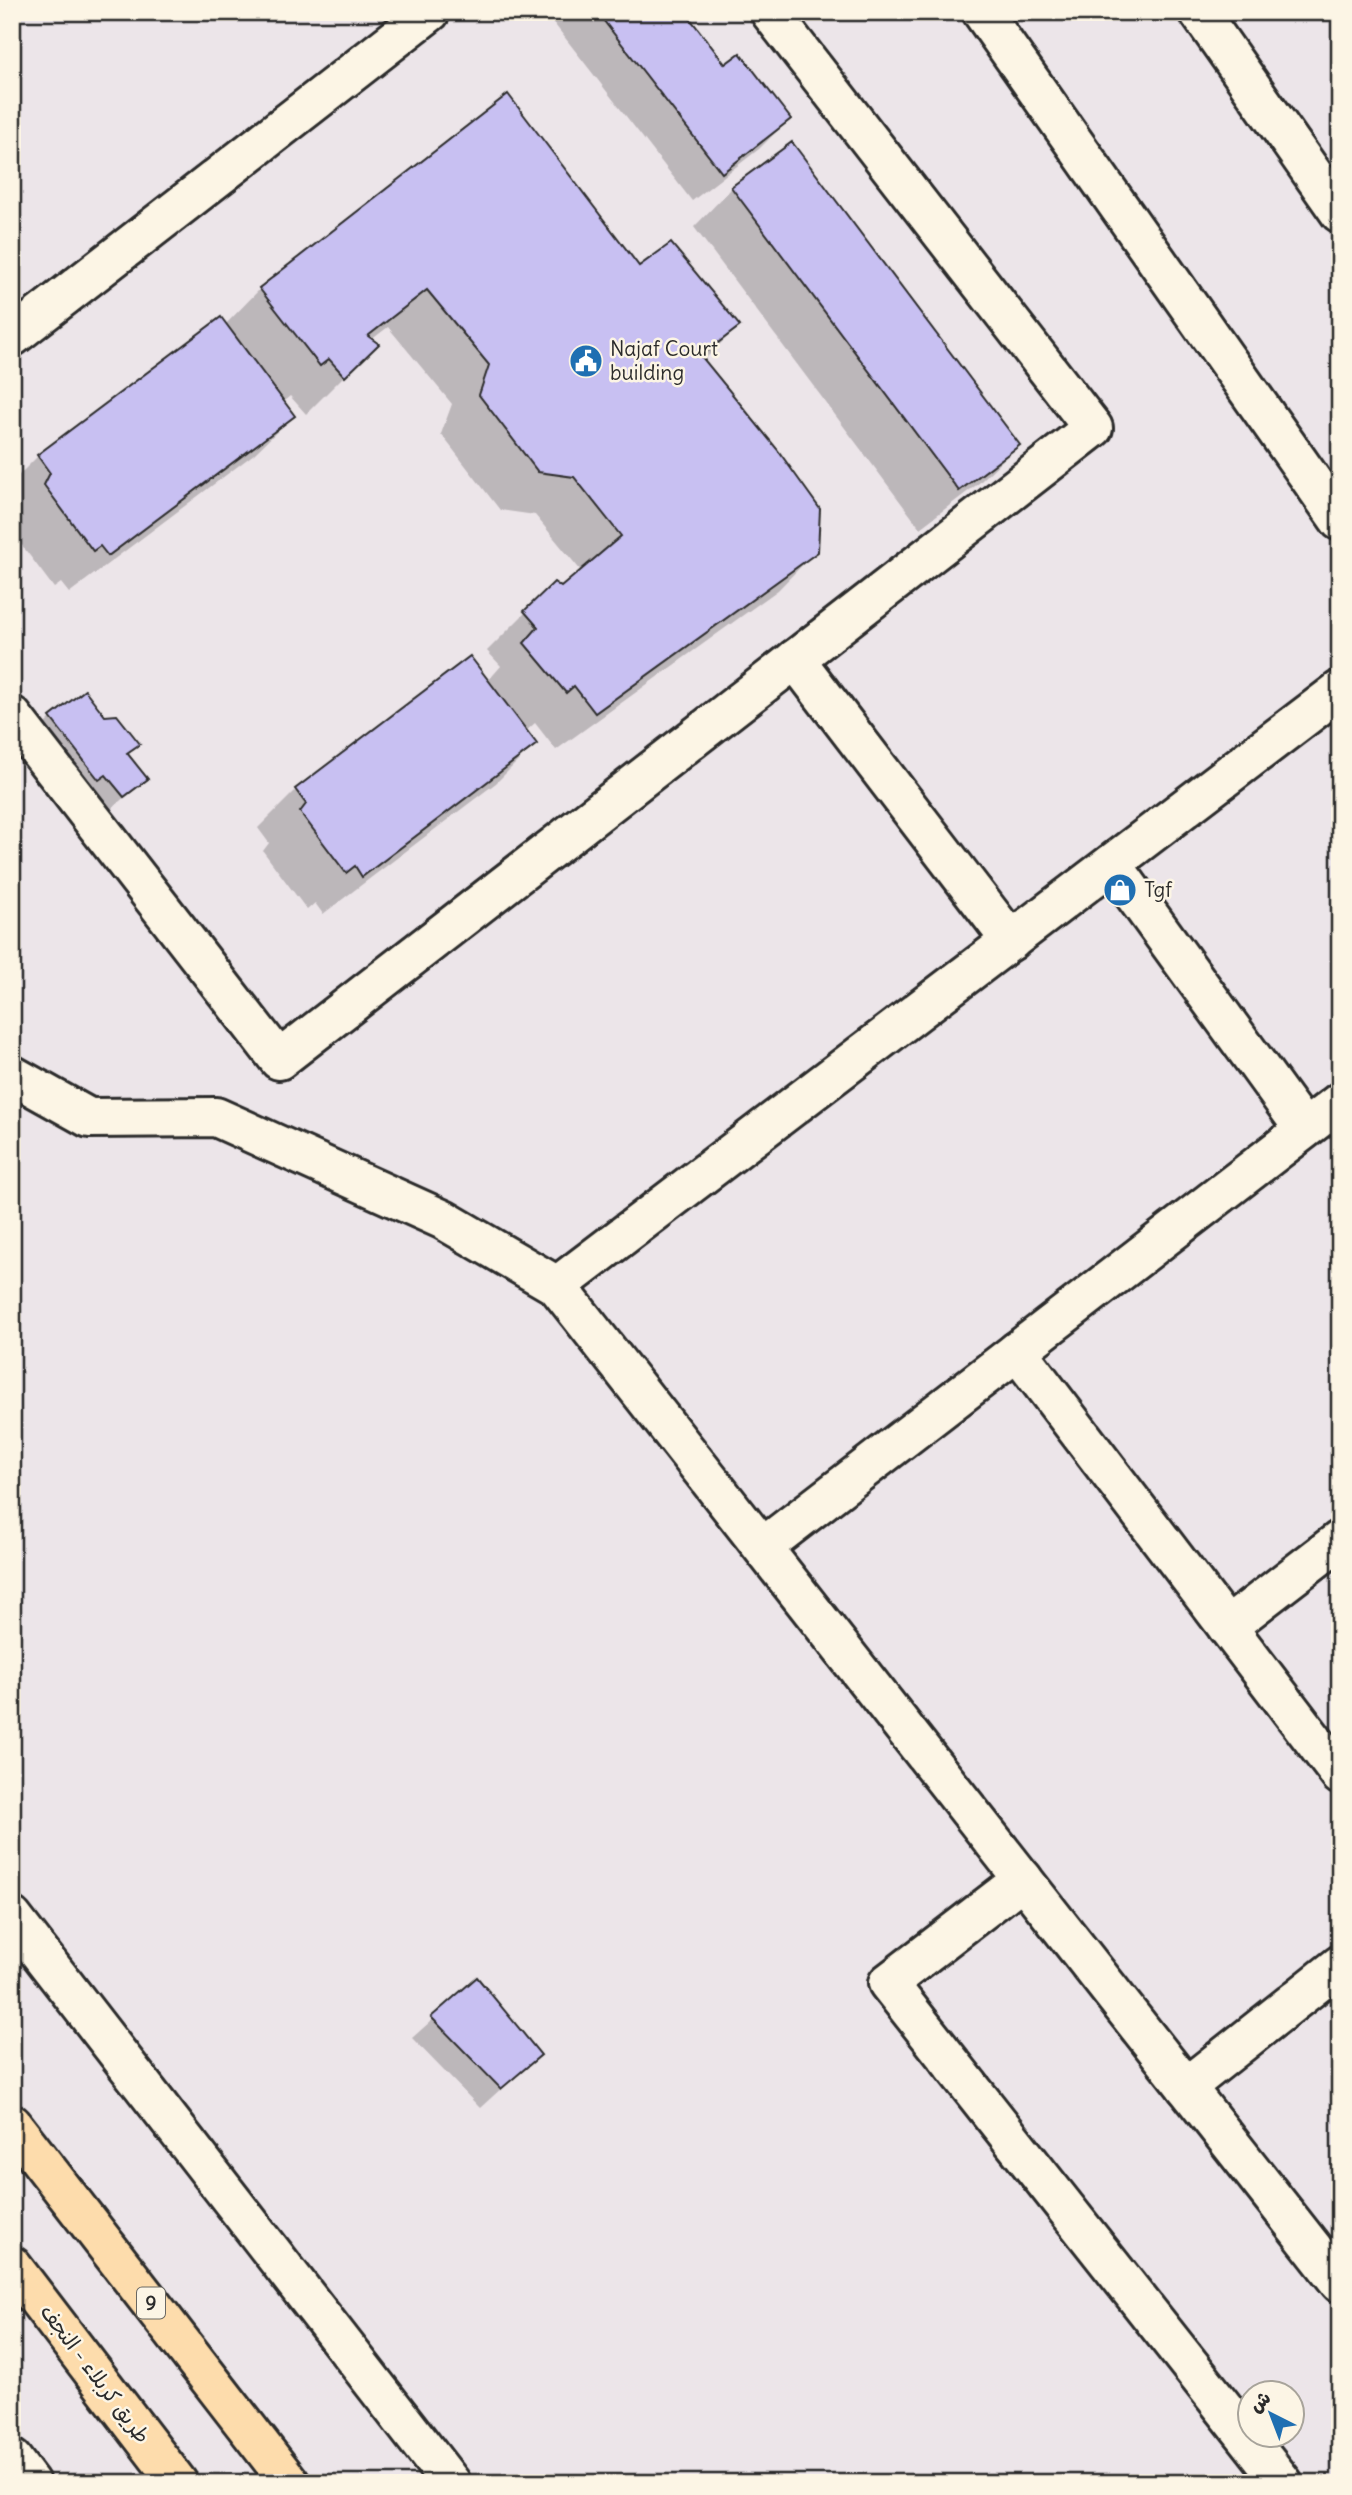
<svg xmlns="http://www.w3.org/2000/svg" width="1352" height="2495" viewBox="0 0 1352 2495" font-family="Delius,'Playpen Sans Arabic',sans-serif">
	<rect width="100%" height="100%" fill="#ece5e9"/>
	<filter id="ink" filterUnits="userSpaceOnUse"><feTurbulence type="fractalNoise" baseFrequency=".0143" numOctaves="2"/><feDisplacementMap in="SourceGraphic" scale="14" xChannelSelector="R" yChannelSelector="G"/><feConvolveMatrix kernelMatrix="1 2 1 2 8 2 1 2 1" color-interpolation-filters="sRGB"/></filter>
	<g filter="url(#ink)">
		<g fill="#0003">
			<path d="M 545,12 L 682,12 L 725,67 L 789,119 L 759,149 L 692,201 Z"/>
			<path d="M 791,144 L 1018,445 L 979,483 L 920,528 L 694,227 L 732,188 Z"/>
			<path d="M 639,268 L 738,326 L 703,361 L 816,551 L 778,590 L 556,750 L 535,723 L 525,732 L 535,744 L 496,783 L 323,914 L 315,903 L 307,910 L 263,851 L 269,843 L 258,828 L 296,790 L 487,682 L 501,666 L 487,651 L 554,584 L 562,589 L 582,572 L 535,515 L 500,510 L 441,434 L 452,404 L 388,327 L 371,340 L 376,344 L 306,414 L 290,396 L 283,402 L 293,416 L 254,454 L 69,593 L 61,583 L 54,588 L 12,532 L 12,482 L 38,456 L 221,320 L 225,325 L 260,289 Z"/>
			<path d="M 104,717 L 137,744 L 127,755 L 145,779 L 103,816 L 31,738 L 51,718 Z"/>
			<path d="M 477,1980 L 539,2054 L 480,2108 L 412,2038 Z"/>
		</g>
		<g fill="#c8c0f2" stroke="#2b2b2b" stroke-width="2">
			<path d="M 597,12 L 685,12 L 725,64 L 740,53 L 791,119 L 722,173 Z"/>
			<path d="M 508,94 L 639,266 L 671,243 L 740,326 L 701,356 L 777,449 L 820,509 L 818,552 L 595,713 L 574,686 L 566,693 L 524,643 L 538,627 L 524,611 L 554,582 L 561,587 L 621,536 L 574,477 L 538,472 L 479,395 L 489,365 L 427,290 L 368,336 L 379,344 L 345,377 L 329,359 L 320,366 L 259,288 Z"/>
			<path d="M 792,142 L 1020,445 L 959,491 L 731,187 Z"/>
			<path d="M 221,317 L 295,416 L 108,556 L 100,546 L 93,551 L 44,485 L 50,473 L 37,455 Z"/>
			<path d="M 470,656 L 537,744 L 362,877 L 355,866 L 346,873 L 300,812 L 306,804 L 295,789 Z"/>
			<path d="M 85,690 L 105,716 L 117,715 L 140,744 L 127,753 L 148,779 L 124,797 L 106,775 L 99,780 L 50,717 Z"/>
			<path d="M 477,1977 L 541,2055 L 501,2089 L 431,2017 Z"/>
		</g>
		<g fill="none" stroke-linecap="round" stroke-linejoin="round">
			<defs>
				<g id="minor">
					<path d="M 982,12 L 1340,521"/>
					<path d="M 1199,12 L 1340,213"/>
					<path d="M 12,337 L 430,12"/>
					<path d="M 795,659 L 1011,941"/>
					<path d="M 12,716 L 279,1060 L 1093,428 L 770,12"/>
					<path d="M 1112,864 L 1304,1129"/>
					<path d="M 12,1075 L 89,1118 L 216,1117 L 444,1220 L 557,1286 L 1340,2283"/>
					<path d="M 557,1286 L 1340,690"/>
					<path d="M 1017,1351 L 1340,1775"/>
					<path d="M 763,1547 L 1340,1102"/>
					<path d="M 1227,1627 L 1340,1540"/>
					<path d="M 1023,1879 L 888,1983 L 1283,2483"/>
					<path d="M 1186,2087 L 1340,1965"/>
				</g>
				<g id="secondary">
					<path d="M 12,1917 L 451,2483"/>
					<path d="M 12,2459 L 30,2483"/>
				</g>
				<g id="trunk">
					<path d="M 12,2124 L 290,2483"/>
					<path d="M 12,2266 L 178,2483"/>
				</g>
			</defs>
			<use href="#minor" stroke="#2b2b2b" stroke-width="44"/>
			<use href="#secondary" stroke="#2b2b2b" stroke-width="44"/>
			<use href="#trunk" stroke="#2b2b2b" stroke-width="44"/>
			<use href="#minor" stroke="#fcf5e5" stroke-width="38"/>
			<use href="#secondary" stroke="#fcf5e5" stroke-width="38"/>
			<use href="#trunk" stroke="#fddcac" stroke-width="38"/>
		</g>
	</g>
	<defs>
		<symbol id="civic-disc" viewBox="-11 -11 22 22"><circle r="9.5" fill="#1f6fb2" stroke="#fcf5e5"/><path d="M-.6-6.5H3V-4.5H.6V-3L4-1V1h2V6H-6V1h2V-1L-.6-3ZM-1.2 2.5V6h2.4V2.5Z" fill="#fff"/></symbol>
		<symbol id="shop-disc" viewBox="-11 -11 22 22"><circle r="9.5" fill="#1f6fb2" stroke="#fcf5e5"/><path d="M-5-2.5h2.3a2.7 3.5 0 0 1 5.4 0H5L5.5 6h-11ZM-1.5-2.5h3a1.5 2.3 0 0 0-3 0Z" fill="#fff"/></symbol>
	</defs>
	<g fill-rule="evenodd">
		<use href="#civic-disc" x="567" y="342" width="38" height="38"/>
		<use href="#shop-disc" x="1101" y="871" width="38" height="38"/>
	</g>
	<g text-anchor="middle" stroke-width="5" stroke-linejoin="round" paint-order="stroke">
		<rect fill="#fcf5e5" stroke="#6a6863" stroke-width="2" x="137" y="2287.5" width="28" height="31" rx="5"/>
		<g font-size="19" font-weight="bold" fill="#2b2b2b">
			<text x="151" y="2310">9</text>
		</g>
		<g font-size="21" fill="#2b2b2b" stroke="#fcf5e5" text-anchor="start">
			<text x="610" y="356">Najaf Court<tspan x="610" dy="24">building</tspan></text>
			<text x="1144" y="897">Tgf</text>
		</g>
		<g font-size="21" fill="#2b2b2b" stroke="#fcf5e5">
			<text transform="translate(95 2374) rotate(53)" y="7">طريق کربلاء - النجف</text>
		</g>
	</g>
	<rect width="1352" height="2495" fill="none" stroke="#fcf5e5" stroke-width="42"/>
	<rect x="21" y="21" width="1310" height="2453" fill="none" stroke="#2b2b2b" stroke-width="2.5" filter="url(#ink)"/>
	<g transform="translate(1271 2414) rotate(318)"><circle r="33" fill="#fcf5e5" stroke="#a8a49b" stroke-width="2"/>
	<path d="M0-5L12 26L0 18L-12 26Z" fill="#1f6fb2"/>
	<text y="-10" font-size="19" font-weight="bold" text-anchor="middle" fill="#2b2b2b">ش</text>
	</g>
</svg>
